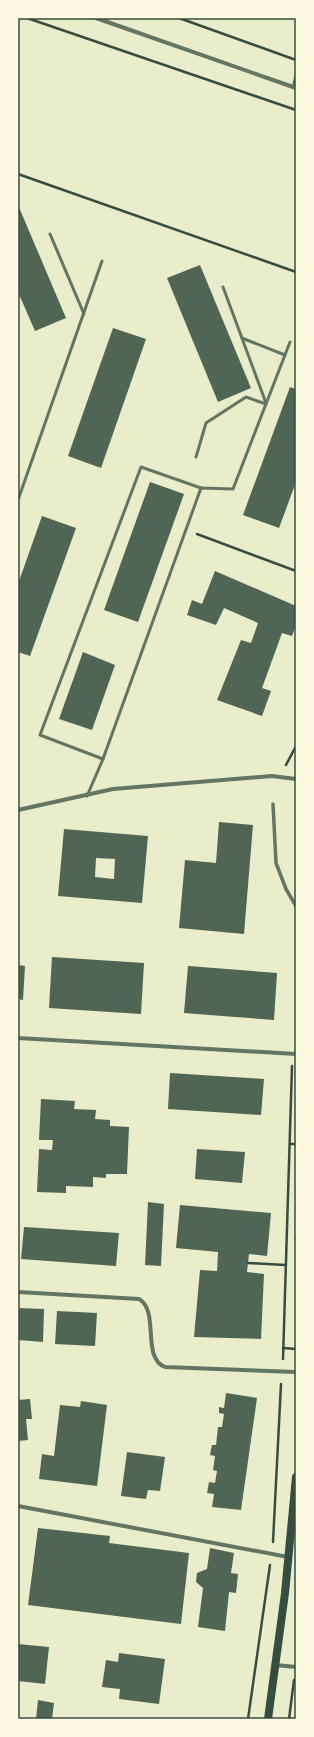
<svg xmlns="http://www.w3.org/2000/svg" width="314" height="1737" viewBox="0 0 314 1737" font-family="Merriweather,serif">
	<rect width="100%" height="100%" fill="#e9edc9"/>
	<g fill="#4f6655" fill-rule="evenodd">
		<path d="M 18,205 L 66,318 L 35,331 L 18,292 Z"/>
		<path d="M 200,265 L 251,388 L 218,402 L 167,278 Z"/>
		<path d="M 113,328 L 146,339 L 101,468 L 68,456 Z"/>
		<path d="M 290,387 L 296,389 L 296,482 L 279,528 L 243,515 Z"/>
		<path d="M 150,482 L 184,494 L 138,622 L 104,610 Z"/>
		<path d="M 42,516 L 76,528 L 30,656 L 18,652 L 18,584 Z"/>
		<path d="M 215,571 L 296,606 L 296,625 L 292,636 L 282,633 L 262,688 L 271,691 L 262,716 L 217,700 L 241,640 L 251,643 L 258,623 L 224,608 L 216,625 L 187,615 L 192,600 L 202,604 Z"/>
		<path d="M 83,652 L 115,665 L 92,730 L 59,719 Z"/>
		<path d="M 219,822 L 253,825 L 244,934 L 179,928 L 185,860 L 216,863 Z"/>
		<path d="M 64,829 L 148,836 L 142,903 L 58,896 ZM 96,858 L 115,859 L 114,879 L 95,877 Z"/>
		<path d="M 52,957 L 144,963 L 141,1014 L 49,1008 Z"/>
		<path d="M 18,965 L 25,966 L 23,1000 L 18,999 Z"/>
		<path d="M 188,966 L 277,973 L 274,1020 L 184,1013 Z"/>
		<path d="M 170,1073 L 264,1079 L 261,1115 L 168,1109 Z"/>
		<path d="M 41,1099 L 75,1101 L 74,1109 L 96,1110 L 95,1119 L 110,1120 L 110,1126 L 129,1127 L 127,1174 L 106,1174 L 106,1178 L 93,1177 L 93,1187 L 66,1186 L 66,1193 L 37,1192 L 39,1149 L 52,1150 L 53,1140 L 39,1140 Z"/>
		<path d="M 197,1149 L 245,1152 L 242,1183 L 195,1179 Z"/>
		<path d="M 148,1202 L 164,1204 L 161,1266 L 145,1265 Z"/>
		<path d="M 180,1205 L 271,1213 L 267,1256 L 249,1254 L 247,1272 L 264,1274 L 261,1339 L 194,1337 L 200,1270 L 217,1271 L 218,1252 L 176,1248 Z"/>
		<path d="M 24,1227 L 119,1233 L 116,1266 L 21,1259 Z"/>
		<path d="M 18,1308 L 44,1309 L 43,1342 L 18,1340 Z"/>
		<path d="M 57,1311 L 97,1313 L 95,1346 L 55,1344 Z"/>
		<path d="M 226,1393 L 257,1398 L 241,1510 L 212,1507 L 214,1494 L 207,1493 L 209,1482 L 215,1483 L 217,1471 L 213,1470 L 215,1456 L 210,1455 L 212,1445 L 216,1445 L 218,1427 L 222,1427 L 224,1414 L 219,1413 L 219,1407 L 224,1408 Z"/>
		<path d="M 30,1399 L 32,1419 L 26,1419 L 28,1440 L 18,1441 L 18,1400 Z"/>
		<path d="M 81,1401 L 107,1405 L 97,1486 L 39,1479 L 42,1454 L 54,1456 L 60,1405 L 80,1407 Z"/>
		<path d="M 127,1452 L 165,1457 L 160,1491 L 148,1490 L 146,1499 L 121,1496 Z"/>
		<path d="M 38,1528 L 110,1536 L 109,1543 L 189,1553 L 181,1624 L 28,1605 Z"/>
		<path d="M 210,1548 L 234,1553 L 231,1573 L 238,1574 L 236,1593 L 229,1592 L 225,1631 L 198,1627 L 203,1588 L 196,1582 L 197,1573 L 207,1569 Z"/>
		<path d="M 18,1644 L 49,1647 L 45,1684 L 18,1681 Z"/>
		<path d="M 119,1653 L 165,1659 L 159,1704 L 119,1699 L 120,1689 L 102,1687 L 106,1660 L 118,1662 Z"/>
		<path d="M 38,1700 L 54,1703 L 52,1719 L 36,1719 Z"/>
	</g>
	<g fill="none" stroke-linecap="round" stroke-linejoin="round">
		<g stroke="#344e41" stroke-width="2.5">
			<path d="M 27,18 L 296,110"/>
			<path d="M 179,18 L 296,60"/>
			<path d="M 18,174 L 296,272"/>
			<path d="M 197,534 L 296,571"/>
			<path d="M 286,765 L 296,746"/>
			<path d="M 290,1144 L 296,1144"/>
			<path d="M 248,1263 L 285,1265"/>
			<path d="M 283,1348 L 296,1349"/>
			<path d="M 283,1359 L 292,1066"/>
			<path d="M 273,1542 L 281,1384"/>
			<path d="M 248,1719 L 270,1565"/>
			<path d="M 289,1719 L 294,1680"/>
		</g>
		<g stroke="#617663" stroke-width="3">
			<path d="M 293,87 L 296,76"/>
			<path d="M 50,234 L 84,314"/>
			<path d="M 223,287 L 266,403"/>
			<path d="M 242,338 L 285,355"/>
			<path d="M 196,457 L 206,423 L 246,397 L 266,404"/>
			<path d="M 18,500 L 102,261"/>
			<path d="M 103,759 L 40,735 L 141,467 L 201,488"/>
			<path d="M 87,796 L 103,759 L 201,488 L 233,489 L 290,342"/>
		</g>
		<path stroke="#617663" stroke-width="3.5" d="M 273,804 L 276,863 L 286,889 L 296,906"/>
		<g stroke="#617663" stroke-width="4">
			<path d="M 96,18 L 296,88"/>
			<path d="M 18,810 L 113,789 L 272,776 L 296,779"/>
			<path d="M 18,1038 L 296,1054"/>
			<path d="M 18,1292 L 139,1299 C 160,1311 141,1358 165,1367 L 296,1372"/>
			<path d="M 18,1506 L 288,1557"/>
			<path d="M 275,1665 L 296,1667"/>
		</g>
		<path stroke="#344e41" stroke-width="8" d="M 268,1719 L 285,1593 L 296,1477"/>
	</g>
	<rect width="314" height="1737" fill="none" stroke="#fefae0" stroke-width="38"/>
	<rect x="19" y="19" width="276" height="1699" fill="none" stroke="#344e41" stroke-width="1.5"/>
</svg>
